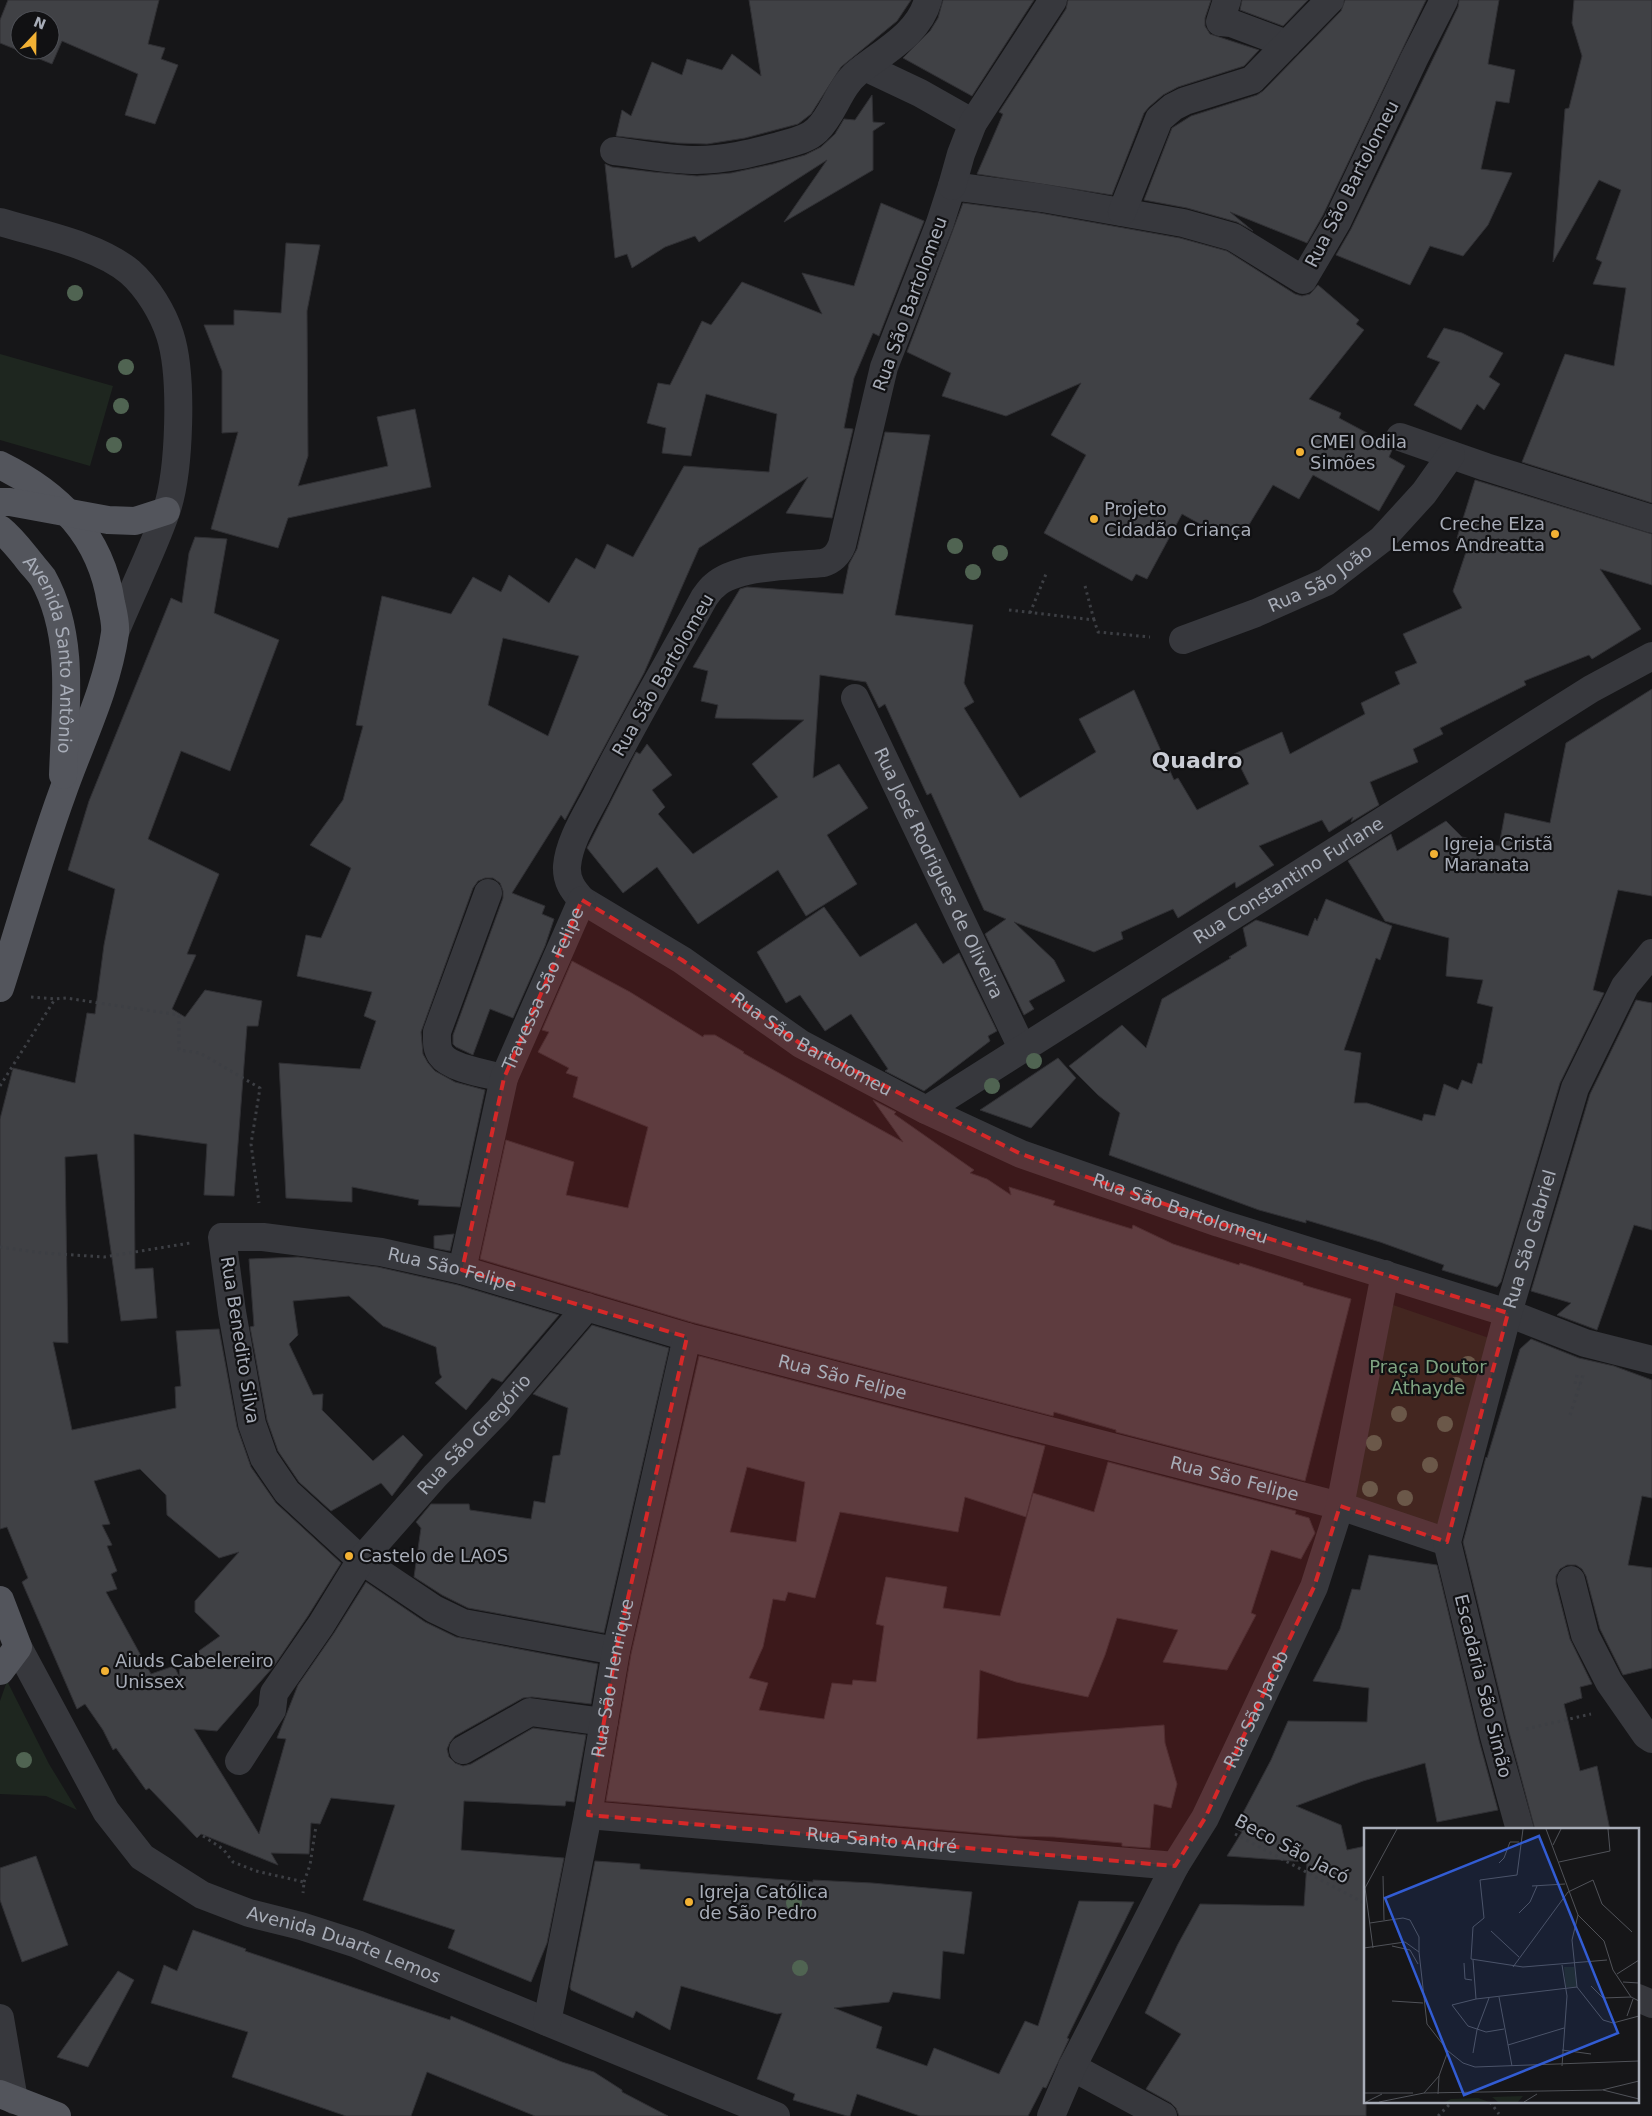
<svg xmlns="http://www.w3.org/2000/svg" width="1652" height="2116" viewBox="0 0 1652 2116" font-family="'DejaVu Sans',sans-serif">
	<rect width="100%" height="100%" fill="#161618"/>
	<g fill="#1e261f">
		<path d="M 0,354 L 113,386 L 90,466 L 0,440 Z"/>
		<path d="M 1393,1305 L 1489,1338 L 1441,1533 L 1346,1498 Z"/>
		<path d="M 7,1681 L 49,1764 L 77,1810 L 46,1796 L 0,1794 L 0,1701 Z"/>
	</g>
	<g fill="#404145" stroke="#303034" fill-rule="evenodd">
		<path d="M 8,0 L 159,0 L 148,44 L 165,48 L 161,59 L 178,65 L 155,124 L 125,115 L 138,74 L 62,41 L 52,64 L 0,43 L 0,20 ZM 20,20 L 50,20 L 50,50 L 20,50 Z"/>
		<path d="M 749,0 L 911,0 L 897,21 L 841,67 L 811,114 L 798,124 L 745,138 L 707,144 L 677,143 L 616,136 L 622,110 L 631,116 L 652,62 L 682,75 L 687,59 L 722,70 L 732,54 L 761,76 Z"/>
		<path d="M 943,0 L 1034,0 L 972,96 L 903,58 L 930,31 L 938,18 Z"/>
		<path d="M 1068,0 L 1211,0 L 1205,18 L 1205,26 L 1210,34 L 1259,50 L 1244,66 L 1178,87 L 1163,95 L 1149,107 L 1144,113 L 1112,195 L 977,174 L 1003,114 L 999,112 L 1066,9 Z"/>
		<path d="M 1242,0 L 1308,0 L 1283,26 L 1240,10 Z"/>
		<path d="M 1345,0 L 1426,0 L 1323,215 L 1307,243 L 1230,212 L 1253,231 L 1237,222 L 1187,208 L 1144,200 L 1172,128 L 1191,116 L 1257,95 L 1263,91 L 1341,11 Z"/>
		<path d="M 1459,0 L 1499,0 L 1488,64 L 1515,70 L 1509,103 L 1496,101 L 1481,169 L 1512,173 L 1488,225 L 1463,256 L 1430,246 L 1410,285 L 1336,255 L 1351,229 L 1458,7 Z"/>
		<path d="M 1574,0 L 1652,0 L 1652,503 L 1522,462 L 1565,354 L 1614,366 L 1626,288 L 1593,284 L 1602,262 L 1596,259 L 1621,190 L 1599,180 L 1553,262 L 1565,109 L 1569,108 L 1582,56 L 1572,23 Z"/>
		<path d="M 872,95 L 873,122 L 885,123 L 873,131 L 873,170 L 784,222 L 827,160 L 699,242 L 695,236 L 665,247 L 632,268 L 627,254 L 615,258 L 605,164 L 612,167 L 653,172 L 697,176 L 731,173 L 773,164 L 805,155 L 821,147 L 835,134 L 844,119 L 855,120 Z"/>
		<path d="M 881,203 L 924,221 L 879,336 L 873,333 L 854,378 L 844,428 L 853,429 L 832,518 L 786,513 L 808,477 L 699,548 L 644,673 L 565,820 L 561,815 L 512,893 L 545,906 L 542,914 L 554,919 L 545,946 L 513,1018 L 490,1009 L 473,1055 L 456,1047 L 453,1044 L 453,1035 L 503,898 L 503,891 L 500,883 L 493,878 L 485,878 L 478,881 L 473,888 L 421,1032 L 423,1054 L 428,1063 L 435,1071 L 455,1082 L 485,1090 L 460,1207 L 418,1205 L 419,1200 L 352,1187 L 352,1202 L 286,1198 L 279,1063 L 360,1069 L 376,1021 L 364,1016 L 372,992 L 297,976 L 306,935 L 321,938 L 351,868 L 310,845 L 343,800 L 363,726 L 356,725 L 382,596 L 451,614 L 473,577 L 501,592 L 509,575 L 549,603 L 576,558 L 595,569 L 607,544 L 633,557 L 684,466 L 769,472 L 777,414 L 706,394 L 691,456 L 662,453 L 666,428 L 647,423 L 658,383 L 670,385 L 702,321 L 711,325 L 742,282 L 822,314 L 802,273 L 854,286 ZM 503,638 L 579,656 L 548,736 L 488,705 Z"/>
		<path d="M 963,203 L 1040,213 L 1180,238 L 1227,251 L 1295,294 L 1302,296 L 1310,294 L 1318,285 L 1359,320 L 1356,324 L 1364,330 L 1309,399 L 1341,413 L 1339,418 L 1386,443 L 1392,450 L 1389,457 L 1405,466 L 1379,511 L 1313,475 L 1299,499 L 1273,485 L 1244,533 L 1223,524 L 1218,534 L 1182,514 L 1147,579 L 1136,574 L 1132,581 L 1044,533 L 1086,455 L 1051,435 L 1081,383 L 1006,416 L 942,396 L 951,373 L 907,352 Z"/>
		<path d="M 286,243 L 320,245 L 307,311 L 308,456 L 298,486 L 388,466 L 377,417 L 415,409 L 431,487 L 288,518 L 278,548 L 211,529 L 238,432 L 222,433 L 222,371 L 204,325 L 234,325 L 234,310 L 281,313 Z"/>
		<path d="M 1444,328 L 1462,333 L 1503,353 L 1489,377 L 1500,384 L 1484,410 L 1477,404 L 1461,430 L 1414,405 L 1440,362 L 1427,357 Z"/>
		<path d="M 885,432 L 930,435 L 895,615 L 973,625 L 964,683 L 974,702 L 964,708 L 1020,798 L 1096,752 L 1079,719 L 1134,690 L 1174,780 L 1178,778 L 1197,810 L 1249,784 L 1234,754 L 1282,732 L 1290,754 L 1365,714 L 1361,703 L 1400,684 L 1395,672 L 1417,663 L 1403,634 L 1462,608 L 1453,591 L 1469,543 L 1457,538 L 1475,480 L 1652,534 L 1652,585 L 1600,569 L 1641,629 L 1592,659 L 1589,655 L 1524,681 L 1526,685 L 1440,728 L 1443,734 L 1413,749 L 1418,762 L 1370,782 L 1379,805 L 1351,822 L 1353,817 L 1329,832 L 1322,820 L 1259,846 L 1274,865 L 1236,888 L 1235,882 L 1178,918 L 1173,909 L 1121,932 L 1123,939 L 1094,952 L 1014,922 L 1054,960 L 1065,981 L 1029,1001 L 1034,1009 L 1024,1015 L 985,934 L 1006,919 L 984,910 L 931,793 L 927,795 L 885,704 L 879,708 L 866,682 L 820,675 L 813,778 L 839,764 L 868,808 L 827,835 L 857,884 L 806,916 L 778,870 L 698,924 L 657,867 L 623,893 L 587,848 L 636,752 L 640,754 L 647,744 L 672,775 L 652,790 L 665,807 L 658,814 L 693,854 L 778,797 L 752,764 L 804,720 L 715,718 L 718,705 L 701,701 L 708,671 L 693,667 L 740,589 L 747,587 L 843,594 L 849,564 L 857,549 Z"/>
		<path d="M 195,537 L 227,539 L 214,613 L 279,640 L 230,771 L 181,751 L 148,839 L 219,874 L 187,954 L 196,955 L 172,1009 L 185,1017 L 205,990 L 262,1001 L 258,1026 L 247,1026 L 234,1196 L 204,1195 L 207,1144 L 134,1134 L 135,1269 L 153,1268 L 157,1318 L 121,1321 L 97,1154 L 65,1157 L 68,1343 L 53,1342 L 72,1430 L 176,1408 L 175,1387 L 181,1386 L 176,1331 L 219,1329 L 237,1427 L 251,1467 L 276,1503 L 341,1563 L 308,1616 L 274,1666 L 217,1731 L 194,1729 L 259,1834 L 286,1739 L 277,1738 L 298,1685 L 334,1633 L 366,1582 L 425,1622 L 456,1637 L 598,1664 L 591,1704 L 532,1697 L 523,1698 L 455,1736 L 450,1742 L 447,1749 L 449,1757 L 455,1763 L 463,1766 L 471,1764 L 533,1728 L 586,1735 L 574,1802 L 566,1801 L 565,1806 L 464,1801 L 461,1850 L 564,1858 L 547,1943 L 531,1982 L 448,1948 L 455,1930 L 363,1900 L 395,1805 L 331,1798 L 320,1824 L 311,1823 L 309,1854 L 271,1853 L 278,1865 L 201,1834 L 197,1838 L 149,1788 L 146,1790 L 116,1748 L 113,1750 L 103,1730 L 85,1704 L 77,1709 L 22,1582 L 28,1578 L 7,1527 L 0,1529 L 0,1119 L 13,1068 L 75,1083 L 87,1013 L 95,1014 L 104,945 L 115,889 L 68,870 L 89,801 L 171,598 L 182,603 L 189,553 ZM 140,1469 L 166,1495 L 167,1515 L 219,1558 L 239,1552 L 195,1601 L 195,1612 L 220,1636 L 179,1665 L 180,1678 L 174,1666 L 151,1674 L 106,1592 L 117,1589 L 111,1574 L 117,1571 L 107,1546 L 112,1545 L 102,1525 L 110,1524 L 94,1481 Z"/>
		<path d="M 1652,689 L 1652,896 L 1618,890 L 1593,990 L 1604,993 L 1560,1083 L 1501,1282 L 1497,1287 L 1442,1270 L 1444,1265 L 1380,1242 L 1306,1220 L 1306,1223 L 1259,1210 L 1109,1155 L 1120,1113 L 1098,1095 L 1069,1066 L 1122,1025 L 1146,1048 L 1162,999 L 1231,958 L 1229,957 L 1247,946 L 1243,928 L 1256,920 L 1308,936 L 1315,918 L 1317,921 L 1326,899 L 1392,926 L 1380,960 L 1376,958 L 1344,1050 L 1361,1053 L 1354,1103 L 1367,1103 L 1422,1121 L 1424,1114 L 1435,1116 L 1444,1084 L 1458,1090 L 1462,1080 L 1472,1084 L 1478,1063 L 1482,1064 L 1493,1007 L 1477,1003 L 1483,980 L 1446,976 L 1449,938 L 1385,921 L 1348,861 L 1391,834 L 1397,851 L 1446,821 L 1462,837 L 1499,846 L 1505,813 L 1550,823 L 1566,743 Z"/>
		<path d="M 824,907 L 860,957 L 916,923 L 943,964 L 959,953 L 997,1031 L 988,1036 L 990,1041 L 924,1091 L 885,1071 L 888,1069 L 851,1014 L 825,1031 L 800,995 L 786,1003 L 757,952 Z"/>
		<path d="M 572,961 L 630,992 L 703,1037 L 704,1035 L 715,1035 L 744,1052 L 743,1053 L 903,1142 L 873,1100 L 896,1112 L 894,1114 L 974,1170 L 970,1173 L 987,1179 L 1011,1195 L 1009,1187 L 1055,1201 L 1053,1205 L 1132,1229 L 1133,1225 L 1173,1244 L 1239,1265 L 1240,1263 L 1303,1283 L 1303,1285 L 1351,1299 L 1305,1481 L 1116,1432 L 1116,1430 L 1054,1412 L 1053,1416 L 691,1322 L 480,1259 L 506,1140 L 574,1162 L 566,1195 L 628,1208 L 648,1127 L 573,1097 L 578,1077 L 566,1073 L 569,1068 L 538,1052 L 549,1032 L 542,1030 Z"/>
		<path d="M 1636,1000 L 1652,1003 L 1652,1230 L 1634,1225 L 1597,1330 L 1557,1315 L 1571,1303 L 1531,1291 L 1590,1094 Z"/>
		<path d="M 1058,1058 L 1076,1078 L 1031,1128 L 980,1110 Z"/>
		<path d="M 454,1234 L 450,1251 L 434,1248 L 434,1236 Z"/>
		<path d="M 298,1257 L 378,1267 L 458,1285 L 559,1315 L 502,1382 L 492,1378 L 466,1410 L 435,1383 L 442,1377 L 440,1374 L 436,1347 L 383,1326 L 349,1296 L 293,1301 L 298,1335 L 289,1344 L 313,1395 L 323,1394 L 322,1410 L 373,1461 L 403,1435 L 423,1455 L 392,1496 L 381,1483 L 331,1511 L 299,1482 L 278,1451 L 267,1420 L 250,1327 L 254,1326 L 249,1259 Z"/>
		<path d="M 592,1325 L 669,1348 L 604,1633 L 468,1608 L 442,1595 L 414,1577 L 421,1528 L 416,1522 L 431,1504 L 469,1504 L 470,1510 L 531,1519 L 534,1501 L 545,1503 L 553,1456 L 560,1455 L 568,1408 L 533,1394 Z"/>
		<path d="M 1531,1339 L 1579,1358 L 1614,1366 L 1652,1380 L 1652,1498 L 1642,1496 L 1628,1565 L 1652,1568 L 1652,1668 L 1623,1675 L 1600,1629 L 1586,1576 L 1582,1569 L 1576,1565 L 1567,1565 L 1560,1569 L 1556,1576 L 1556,1584 L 1570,1639 L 1592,1684 L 1580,1687 L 1582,1698 L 1564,1704 L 1580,1771 L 1597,1766 L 1610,1830 L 1535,1830 L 1509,1732 L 1463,1542 L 1486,1457 L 1487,1458 L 1520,1349 Z"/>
		<path d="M 699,1356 L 1045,1446 L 1026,1517 L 965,1497 L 958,1532 L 840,1512 L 815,1598 L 788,1592 L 785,1601 L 773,1599 L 763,1647 L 749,1678 L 768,1683 L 759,1710 L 824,1719 L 832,1683 L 852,1685 L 853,1680 L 876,1682 L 884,1626 L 876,1624 L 886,1577 L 947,1587 L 943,1608 L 1000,1616 L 1033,1493 L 1094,1512 L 1108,1462 L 1296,1511 L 1295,1514 L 1309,1518 L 1315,1533 L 1301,1559 L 1271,1550 L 1251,1613 L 1256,1615 L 1227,1670 L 1163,1662 L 1178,1630 L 1117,1618 L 1105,1655 L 1088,1697 L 1016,1682 L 980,1670 L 977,1739 L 1164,1725 L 1165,1743 L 1177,1784 L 1171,1808 L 1154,1804 L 1150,1848 L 1122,1846 L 1122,1843 L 1054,1837 L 1014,1836 L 606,1801 L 631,1654 ZM 747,1467 L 805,1482 L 796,1542 L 730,1532 Z"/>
		<path d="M 1369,1555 L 1437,1565 L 1479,1740 L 1498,1810 L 1437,1822 L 1425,1763 L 1363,1781 L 1296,1806 L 1341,1825 L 1347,1850 L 1366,1846 L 1366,2116 L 1179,2116 L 1176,2108 L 1171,2103 L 1146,2089 L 1181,2034 L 1145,2013 L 1178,1944 L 1200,1904 L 1304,1906 L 1307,1862 L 1227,1856 L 1242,1832 L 1235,1828 L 1271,1760 L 1288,1721 L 1367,1722 L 1369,1688 L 1313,1681 L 1340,1629 L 1352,1589 L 1360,1590 Z"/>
		<path d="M 36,1856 L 68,1945 L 22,1962 L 0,1900 L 0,1868 Z"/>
		<path d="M 595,1861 L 640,1864 L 640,1869 L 813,1882 L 813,1880 L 872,1883 L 972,1892 L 964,1954 L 943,1951 L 940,1999 L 893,1992 L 889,2002 L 834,2008 L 882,2027 L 876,2048 L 927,2066 L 934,2048 L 999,2074 L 1025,2021 L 1038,2026 L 1079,1901 L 1134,1902 L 1067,2038 L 1069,2039 L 1046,2088 L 1043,2087 L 1028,2116 L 920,2116 L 857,2094 L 850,2116 L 847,2116 L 793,2100 L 795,2094 L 757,2079 L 782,2013 L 777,2014 L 681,1986 L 670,2030 L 636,2011 L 633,2018 L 571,1990 L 570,1987 Z"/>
		<path d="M 193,1930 L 246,1949 L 245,1951 L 450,2020 L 451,2016 L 562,2062 L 594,2072 L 622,2090 L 622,2092 L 668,2116 L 535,2116 L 427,2072 L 411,2116 L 346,2116 L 232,2077 L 248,2032 L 151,2003 L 164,1965 L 177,1971 Z"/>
		<path d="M 118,1971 L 134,1980 L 88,2067 L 57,2057 Z"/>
	</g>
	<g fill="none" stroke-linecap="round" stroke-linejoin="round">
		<g stroke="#3d3f44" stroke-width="3" stroke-dasharray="2.5 4" stroke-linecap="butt">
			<path d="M 1085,586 L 1094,620"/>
			<path d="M 1009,610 L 1094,620 L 1098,632 L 1150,637"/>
			<path d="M 1030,613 L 1046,574"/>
			<path d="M 31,997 L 55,999 L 66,998 L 179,1015 L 179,1050 L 200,1053 L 260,1088 L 251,1144 L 259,1203"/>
			<path d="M 0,1086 L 55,999"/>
			<path d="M 0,1247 L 43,1253 L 104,1257 L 190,1243"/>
			<path d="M 1577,1375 L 1575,1384 L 1580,1385"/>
			<path d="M 1570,1415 L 1583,1375"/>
			<path d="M 1526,1729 L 1591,1714"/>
			<path d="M 1235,1834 L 1366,1904"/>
			<path d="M 203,1836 L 223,1849 L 233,1862 L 256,1871 L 304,1882 L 303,1893"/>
			<path d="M 304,1882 L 310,1865 L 316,1826"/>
			<path d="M 1490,2102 L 1499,2114"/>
			<path d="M 1438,2116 L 1452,2102"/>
		</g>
		<g stroke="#37383d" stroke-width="28">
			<path d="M 1227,0 L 1220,22 L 1231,23 L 1287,44"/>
			<path id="s1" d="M 1444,0 L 1414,59 L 1337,222 L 1303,280 L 1233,237 L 1183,223 L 1042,198 L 952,186 L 940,223 L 884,367 L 842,545 C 838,555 833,560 823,563 C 793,566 736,565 714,586 C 710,589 707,594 704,598 C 668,664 629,729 596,796 C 585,817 569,842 567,866 C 566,881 573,890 582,900 L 682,960 L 801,1044 L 926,1110 L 1021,1154 L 1219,1223 L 1508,1313 L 1585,1343 L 1652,1360"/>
			<path d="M 865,67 L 920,93 L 973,123"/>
			<path d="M 614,151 C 641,154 669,160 697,160 C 725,160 752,153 779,146 C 792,142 807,140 817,130 C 834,114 839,87 858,72 C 884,51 919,34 928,0"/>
			<path d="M 952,186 L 961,154 L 973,123 L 1053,0"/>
			<path d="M 1122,212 L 1159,119 L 1173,107 L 1185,101 L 1252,80 L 1330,0"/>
			<path d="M 0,222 C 40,234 98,245 130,272 C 148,288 163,313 170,335 C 183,375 180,472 166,512 C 152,552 132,591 116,630"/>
			<path d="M 1400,437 L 1486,467 L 1652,519"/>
			<path id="s2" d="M 1183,640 L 1256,613 L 1326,582 L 1382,539 L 1424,493 L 1451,455"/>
			<path id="s3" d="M 855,698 L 1022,1048"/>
			<path d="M 488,893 L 437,1032 C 437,1041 436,1048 441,1055 C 451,1069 488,1074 504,1078"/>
			<path id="s4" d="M 926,1110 L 1591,689 L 1652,656"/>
			<path id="s5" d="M 462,1270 L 504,1078 L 582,900"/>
			<path d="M 1571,1580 L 1585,1635 L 1609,1682 L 1646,1735 L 1652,1739"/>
			<path id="s6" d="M 18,1647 L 106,1811 L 142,1857 L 202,1895 L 249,1913 L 301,1926 L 357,1944 L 776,2116"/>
			<path id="s7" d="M 616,1651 L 463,1623 L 434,1609 L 361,1560 L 287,1492 L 264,1458 L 252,1424 L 232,1312 L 222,1237 L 263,1237 L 381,1252 L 462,1270 L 687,1337 L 1340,1506 L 1447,1542"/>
			<path d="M 463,1750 L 530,1712 L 604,1722"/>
			<path id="s8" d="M 239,1761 L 272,1710 L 274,1693 L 321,1625 L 361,1560 L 435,1476 L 499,1410 L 587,1307"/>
			<path id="s9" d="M 588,1815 L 1175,1866"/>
			<path id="s10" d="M 1520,1830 L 1494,1736 L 1447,1542 L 1508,1313 L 1575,1088 L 1625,986 L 1652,953"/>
			<path d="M 1638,1998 L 1652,2004"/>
			<path d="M 0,2018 L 14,2100"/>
			<path id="s11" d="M 547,2022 L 588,1815 L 616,1651 L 687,1337"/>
			<path d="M 1072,2067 L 1163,2116"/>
			<path id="s12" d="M 1051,2116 L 1072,2067 L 1175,1866 L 1205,1818 L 1314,1587 L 1340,1506 L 1385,1274"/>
		</g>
		<g stroke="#53555c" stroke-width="28">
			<path d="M 0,465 C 59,494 101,536 111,603 C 113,612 116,623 115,633 C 107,689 81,740 62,794 C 39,857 21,923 0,988"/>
			<path d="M 0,502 L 10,502 L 108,520 L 135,521 L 166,511"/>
			<path id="s13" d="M 0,529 C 10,537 18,547 26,557 C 31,564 38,571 43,578 C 76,637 65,710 63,775"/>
			<path d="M 0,1600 L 18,1647 L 0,1671"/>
			<path d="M 0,2094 L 57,2116"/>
		</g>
	</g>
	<g fill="#506452">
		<circle cx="75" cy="293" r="8"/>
		<circle cx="126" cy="367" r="8"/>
		<circle cx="121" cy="406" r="8"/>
		<circle cx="114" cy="445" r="8"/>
		<circle cx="955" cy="546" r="8"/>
		<circle cx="1000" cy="553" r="8"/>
		<circle cx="973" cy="572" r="8"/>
		<circle cx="1034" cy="1061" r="8"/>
		<circle cx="992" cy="1086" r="8"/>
		<circle cx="1468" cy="1364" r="8"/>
		<circle cx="1456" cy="1385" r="8"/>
		<circle cx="1399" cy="1414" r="8"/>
		<circle cx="1445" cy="1424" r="8"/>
		<circle cx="1374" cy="1443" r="8"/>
		<circle cx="1430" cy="1465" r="8"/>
		<circle cx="1370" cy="1489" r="8"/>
		<circle cx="1405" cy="1498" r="8"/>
		<circle cx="24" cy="1760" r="8"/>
		<circle cx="794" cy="1903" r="8"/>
		<circle cx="800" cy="1968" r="8"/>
	</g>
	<path fill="#d62828" fill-opacity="0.2" stroke="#d62828" stroke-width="4" stroke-dasharray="10 6" stroke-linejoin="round" d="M 582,900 L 682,960 L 801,1044 L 1021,1154 L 1219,1223 L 1508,1313 L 1447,1542 L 1340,1506 L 1314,1587 L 1205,1818 L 1175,1866 L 588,1815 L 616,1651 L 687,1337 L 462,1270 L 504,1078 Z"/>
	<g fill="#f2b134" stroke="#111113" stroke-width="2">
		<circle cx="1300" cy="452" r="5"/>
		<circle cx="1094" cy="519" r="5"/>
		<circle cx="1555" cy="534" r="5"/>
		<circle cx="1434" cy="854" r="5"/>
		<circle cx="349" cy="1556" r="5"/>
		<circle cx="105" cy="1671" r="5"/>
		<circle cx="689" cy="1902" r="5"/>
	</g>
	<g text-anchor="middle" stroke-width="4.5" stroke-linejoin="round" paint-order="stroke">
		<g font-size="18" fill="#a8adb8" stroke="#111113">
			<text transform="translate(1352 184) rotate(-63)" y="6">Rua São Bartolomeu</text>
			<text transform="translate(910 304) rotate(-70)" y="6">Rua São Bartolomeu</text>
			<text dy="6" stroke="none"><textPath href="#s2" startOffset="151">Rua São João</textPath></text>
			<text dy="6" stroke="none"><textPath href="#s13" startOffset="142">Avenida Santo Antônio</textPath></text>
			<text transform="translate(663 675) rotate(-60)" y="6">Rua São Bartolomeu</text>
			<text dy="6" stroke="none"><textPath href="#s3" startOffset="194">Rua José Rodrigues de Oliveira</textPath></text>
			<text dy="6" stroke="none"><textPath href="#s4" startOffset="429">Rua Constantino Furlane</textPath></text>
			<text dy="6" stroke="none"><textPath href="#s5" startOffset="294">Travessa São Felipe</textPath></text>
			<text dy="6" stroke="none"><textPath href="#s1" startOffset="1826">Rua São Bartolomeu</textPath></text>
			<text dy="6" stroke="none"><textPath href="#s1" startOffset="2231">Rua São Bartolomeu</textPath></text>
			<text dy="6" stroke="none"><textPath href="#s10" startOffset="611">Rua São Gabriel</textPath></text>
			<text dy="6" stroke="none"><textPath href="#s7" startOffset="876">Rua São Felipe</textPath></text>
			<text transform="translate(240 1340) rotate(81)" y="6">Rua Benedito Silva</text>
			<text dy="6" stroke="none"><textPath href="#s7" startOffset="1281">Rua São Felipe</textPath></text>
			<text dy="6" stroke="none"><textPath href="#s8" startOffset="406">Rua São Gregório</textPath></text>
			<text dy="6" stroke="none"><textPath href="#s7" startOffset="1686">Rua São Felipe</textPath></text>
			<text dy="6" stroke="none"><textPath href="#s11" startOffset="350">Rua São Henrique</textPath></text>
			<text transform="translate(1483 1686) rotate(76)" y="6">Escadaria São Simão</text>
			<text dy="6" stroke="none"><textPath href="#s12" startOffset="456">Rua São Jacob</textPath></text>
			<text dy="6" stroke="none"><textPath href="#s9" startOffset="295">Rua Santo André</textPath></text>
			<text transform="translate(1292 1849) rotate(28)" y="6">Beco São Jacó</text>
			<text dy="6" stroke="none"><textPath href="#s6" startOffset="466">Avenida Duarte Lemos</textPath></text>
		</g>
		<g font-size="18" fill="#a8adb8" stroke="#111113" text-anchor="start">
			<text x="1310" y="448">CMEI Odila<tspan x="1310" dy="21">Simões</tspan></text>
			<text x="1104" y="515">Projeto<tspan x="1104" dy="21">Cidadão Criança</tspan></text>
			<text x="1545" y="530" text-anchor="end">Creche Elza<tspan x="1545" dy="21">Lemos Andreatta</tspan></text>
			<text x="1444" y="850">Igreja Cristã<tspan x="1444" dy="21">Maranata</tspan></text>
			<text x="359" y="1562">Castelo de LAOS</text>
			<text x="115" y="1667">Aiuds Cabelereiro<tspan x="115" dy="21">Unissex</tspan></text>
			<text x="699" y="1898">Igreja Católica<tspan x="699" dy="21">de São Pedro</tspan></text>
		</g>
		<g font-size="18" fill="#7fa381" stroke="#111113">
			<text x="1428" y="1373">Praça Doutor<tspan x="1428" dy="21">Athayde</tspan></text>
		</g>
		<g font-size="22" font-weight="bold" fill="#c9ccd4" stroke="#111113">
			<text x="1197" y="768">Quadro</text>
		</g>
	</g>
	<g transform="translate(1364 1828)">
		<rect width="275" height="275" fill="#161618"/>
		<path d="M 200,139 L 210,139 L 213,159 L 202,159 ZM 159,268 L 154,274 L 134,274 L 128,269 ZM 114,270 L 125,274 L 81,274 L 87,271 Z" fill="#1e261f"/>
		<path fill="none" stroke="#505258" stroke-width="1" d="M 159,1 L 153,47 L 116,52 L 120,90 L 109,99 L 107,131 L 159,139 L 243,132M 182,1 L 214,87 L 240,113 L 249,142 L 267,169M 189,17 L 197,1M 195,34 L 246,23 L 244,1M 135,35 L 140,30 L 146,14 L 155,14M 19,48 L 20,92M 168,58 L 201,56M 155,85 L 166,74 L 173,58M 214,87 L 208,112 L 213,159 L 239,192 L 249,195 L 275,188M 6,95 L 39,90 L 46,92 L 55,109 L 55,124M 127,103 L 155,129M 28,118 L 46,122 L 54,136M 0,120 L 41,114 L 55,124 L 63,196 L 84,223 L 75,248 L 74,266M 9,120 L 1,60 L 33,1M 109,132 L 112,171M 100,135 L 101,151 L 108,152M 198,137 L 203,168 L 198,238M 149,139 L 204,64 L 229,52 L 238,76 L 268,104M 253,146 L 275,132M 259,154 L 275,155M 227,158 L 239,170 L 267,169 L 275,173M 135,169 L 148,238M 28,173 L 59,175M 263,188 L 269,171M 140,201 L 122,204 L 104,198 L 88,177 L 112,171 L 213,159M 144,217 L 200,200M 198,222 L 227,226M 84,223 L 99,235 L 111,239 L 275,233M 109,225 L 113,202 L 125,170M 239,262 L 275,271M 0,265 L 49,265M 60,265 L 75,248M 2,274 L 18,266M 15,274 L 60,265 L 238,262 L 275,253M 160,274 L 173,266"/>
		<path fill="#325cd3" fill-opacity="0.15" stroke="#325cd3" stroke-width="2.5" d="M 175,8 L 254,205 L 100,267 L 21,70 Z"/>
		<rect width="275" height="275" fill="none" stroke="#a8adb8" stroke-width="2.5"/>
	</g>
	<g transform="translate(35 35) rotate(22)"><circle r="24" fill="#111113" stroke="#4d4f55"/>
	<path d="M0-4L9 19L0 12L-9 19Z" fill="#f2b134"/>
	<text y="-8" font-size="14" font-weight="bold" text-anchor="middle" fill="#a8adb8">N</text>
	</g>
</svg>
